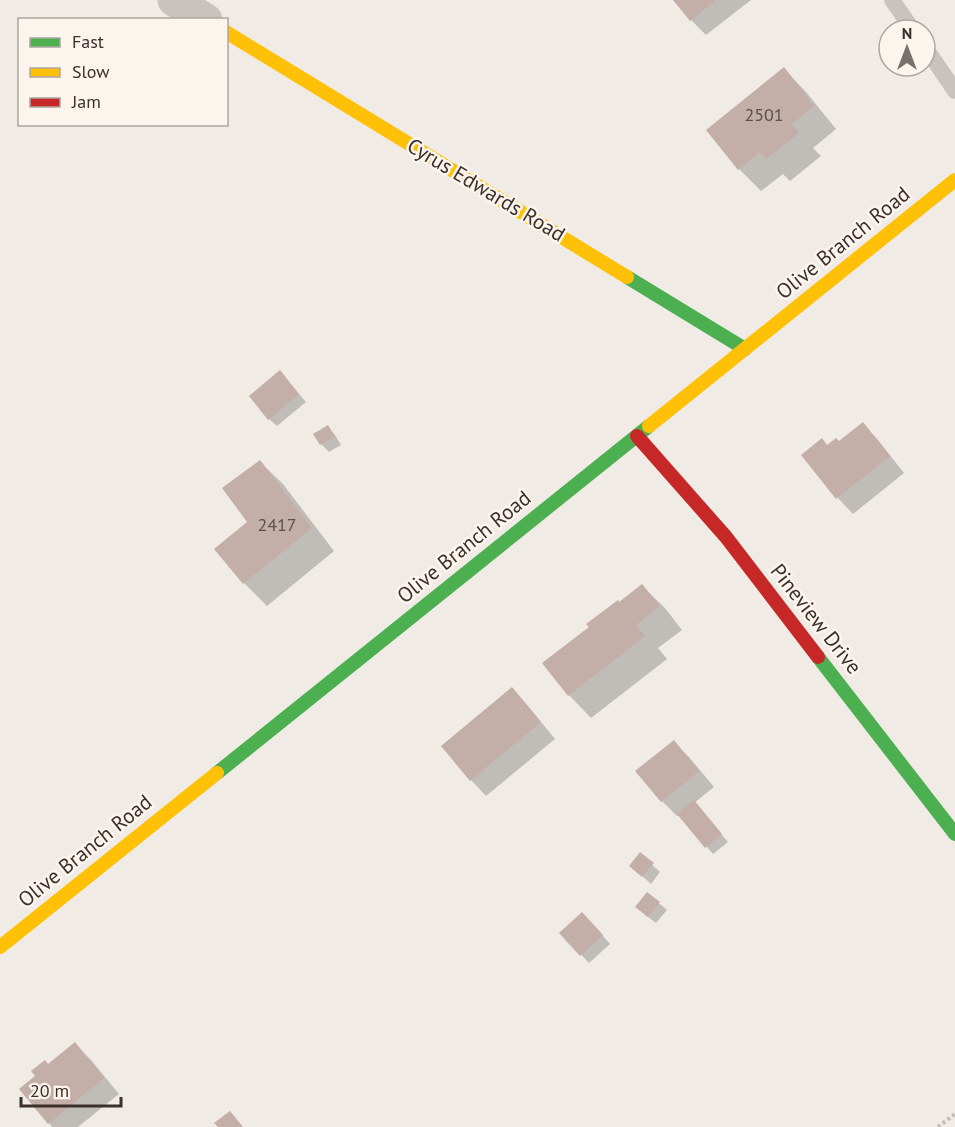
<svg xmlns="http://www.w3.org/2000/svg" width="955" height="1127" viewBox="0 0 955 1127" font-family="'PT Sans',sans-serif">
	<rect width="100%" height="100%" fill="#f0ebe5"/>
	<g fill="#0003">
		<path d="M 675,0 L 751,0 L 706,35 L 691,20 Z"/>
		<path d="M 784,69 L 806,92 L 836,129 L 813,148 L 821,156 L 790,181 L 783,174 L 761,191 L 739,169 Z"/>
		<path d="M 287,380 L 306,402 L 277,426 L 269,419 Z"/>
		<path d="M 863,424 L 878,440 L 904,473 L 853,514 L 838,498 L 803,455 L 840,443 Z"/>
		<path d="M 328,427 L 335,435 L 341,445 L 329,452 L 321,444 L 315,434 Z"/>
		<path d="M 260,462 L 283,484 L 334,551 L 267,606 L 244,583 L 250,522 Z"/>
		<path d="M 642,586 L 665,608 L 682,630 L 658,648 L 667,659 L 591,718 L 569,695 L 591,627 Z"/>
		<path d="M 512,689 L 527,705 L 555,739 L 486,796 L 471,780 L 443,747 Z"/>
		<path d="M 673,742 L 689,757 L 714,787 L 694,803 L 728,842 L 713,854 L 679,815 L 677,816 L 662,801 Z"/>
		<path d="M 640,854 L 660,872 L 651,884 L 639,873 Z"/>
		<path d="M 648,894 L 667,910 L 656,923 L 644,914 Z"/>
		<path d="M 590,921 L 610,944 L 589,963 L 561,933 Z"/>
		<path d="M 75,1044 L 91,1060 L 119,1094 L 78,1127 L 52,1127 L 49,1123 L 49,1066 Z"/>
	</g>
	<g fill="#c3afa7">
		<path d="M 673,0 L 716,0 L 690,21 Z"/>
		<path d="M 784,67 L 814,106 L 792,124 L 799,133 L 766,159 L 760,152 L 738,170 L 706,130 Z"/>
		<path d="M 280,370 L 299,394 L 268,420 L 249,396 Z"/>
		<path d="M 863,422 L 890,456 L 836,499 L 801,455 L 822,438 L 827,445 L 836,438 L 839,441 Z"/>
		<path d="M 328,425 L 335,437 L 320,445 L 313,434 Z"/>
		<path d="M 260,460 L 312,528 L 243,584 L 214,549 L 247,522 L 222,488 Z"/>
		<path d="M 642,584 L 660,606 L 636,625 L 645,636 L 568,696 L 542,663 L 589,627 L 586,624 L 618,600 L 619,602 Z"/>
		<path d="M 512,687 L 541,722 L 470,781 L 441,746 Z"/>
		<path d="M 674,740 L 699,771 L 661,802 L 635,771 Z"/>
		<path d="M 694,800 L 722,834 L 705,848 L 677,814 Z"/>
		<path d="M 640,852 L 654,863 L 642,877 L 629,866 Z"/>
		<path d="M 647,892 L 660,902 L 648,917 L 635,907 Z"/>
		<path d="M 582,912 L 603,935 L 580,956 L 559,933 Z"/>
		<path d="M 75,1042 L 104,1078 L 48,1124 L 19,1089 L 35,1076 L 31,1071 L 45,1060 L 48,1064 Z"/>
		<path d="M 230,1111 L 243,1127 L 218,1127 L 214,1123 Z"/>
	</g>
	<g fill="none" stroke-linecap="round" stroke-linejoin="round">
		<path stroke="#c2bbb6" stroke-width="4" stroke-dasharray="3 3" stroke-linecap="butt" d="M 938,1127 L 955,1114"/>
		<g stroke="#c9c3be" stroke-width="16">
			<path d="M 892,0 L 913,30"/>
			<path d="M 925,47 L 955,91"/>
		</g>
		<path stroke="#c9c3be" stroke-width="33" d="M 174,0 L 206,20"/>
		<g stroke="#4caf50" stroke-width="14">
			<path d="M 627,277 L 745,349"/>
			<path d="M 818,657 L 955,834"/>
			<path d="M 217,773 L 649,426"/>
		</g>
		<g stroke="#ffc107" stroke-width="14">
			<path d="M 226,32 L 627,277"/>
			<path d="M 649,426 L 955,180"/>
			<path d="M 0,947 L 217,773"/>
		</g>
		<path stroke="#c62828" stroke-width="14" d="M 637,436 L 726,537 L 818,657"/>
	</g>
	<g text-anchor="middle" stroke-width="5" stroke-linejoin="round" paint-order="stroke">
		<g font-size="18" fill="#5d504a">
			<text x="764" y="121">2501</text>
			<text x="277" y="531">2417</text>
		</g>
		<g font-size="21" fill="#3b302b" stroke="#fbf5ee">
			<text transform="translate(486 190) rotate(31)" y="7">Cyrus Edwards Road</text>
			<text transform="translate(843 243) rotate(-39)" y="7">Olive Branch Road</text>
			<text transform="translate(464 547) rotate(-39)" y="7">Olive Branch Road</text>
			<text transform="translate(816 619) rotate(52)" y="7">Pineview Drive</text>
			<text transform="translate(85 851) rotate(-39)" y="7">Olive Branch Road</text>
		</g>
	</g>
	<rect x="18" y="18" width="210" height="108" fill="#fbf5ee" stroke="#aea6a0" stroke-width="1.5"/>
	<rect x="30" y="38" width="30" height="9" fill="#4caf50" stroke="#aea6a0" stroke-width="1.5"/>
	<text x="72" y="48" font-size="18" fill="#3b302b">Fast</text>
	<rect x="30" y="68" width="30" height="9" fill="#ffc107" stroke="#aea6a0" stroke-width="1.5"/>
	<text x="72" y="78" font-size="18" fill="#3b302b">Slow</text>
	<rect x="30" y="98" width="30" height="9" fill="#c62828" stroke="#aea6a0" stroke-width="1.5"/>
	<text x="72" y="108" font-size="18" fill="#3b302b">Jam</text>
	<g transform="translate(907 48)"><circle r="28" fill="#fbf5ee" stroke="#aea6a0" stroke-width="1.5"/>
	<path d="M0-4.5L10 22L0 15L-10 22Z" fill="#7a716c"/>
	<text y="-9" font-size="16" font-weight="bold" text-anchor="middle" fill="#3b302b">N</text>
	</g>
	<path d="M21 1097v9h100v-9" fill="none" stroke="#3b302b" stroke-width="3"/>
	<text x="30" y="1097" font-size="18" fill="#3b302b" stroke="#fbf5ee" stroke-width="4.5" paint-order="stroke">20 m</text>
</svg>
